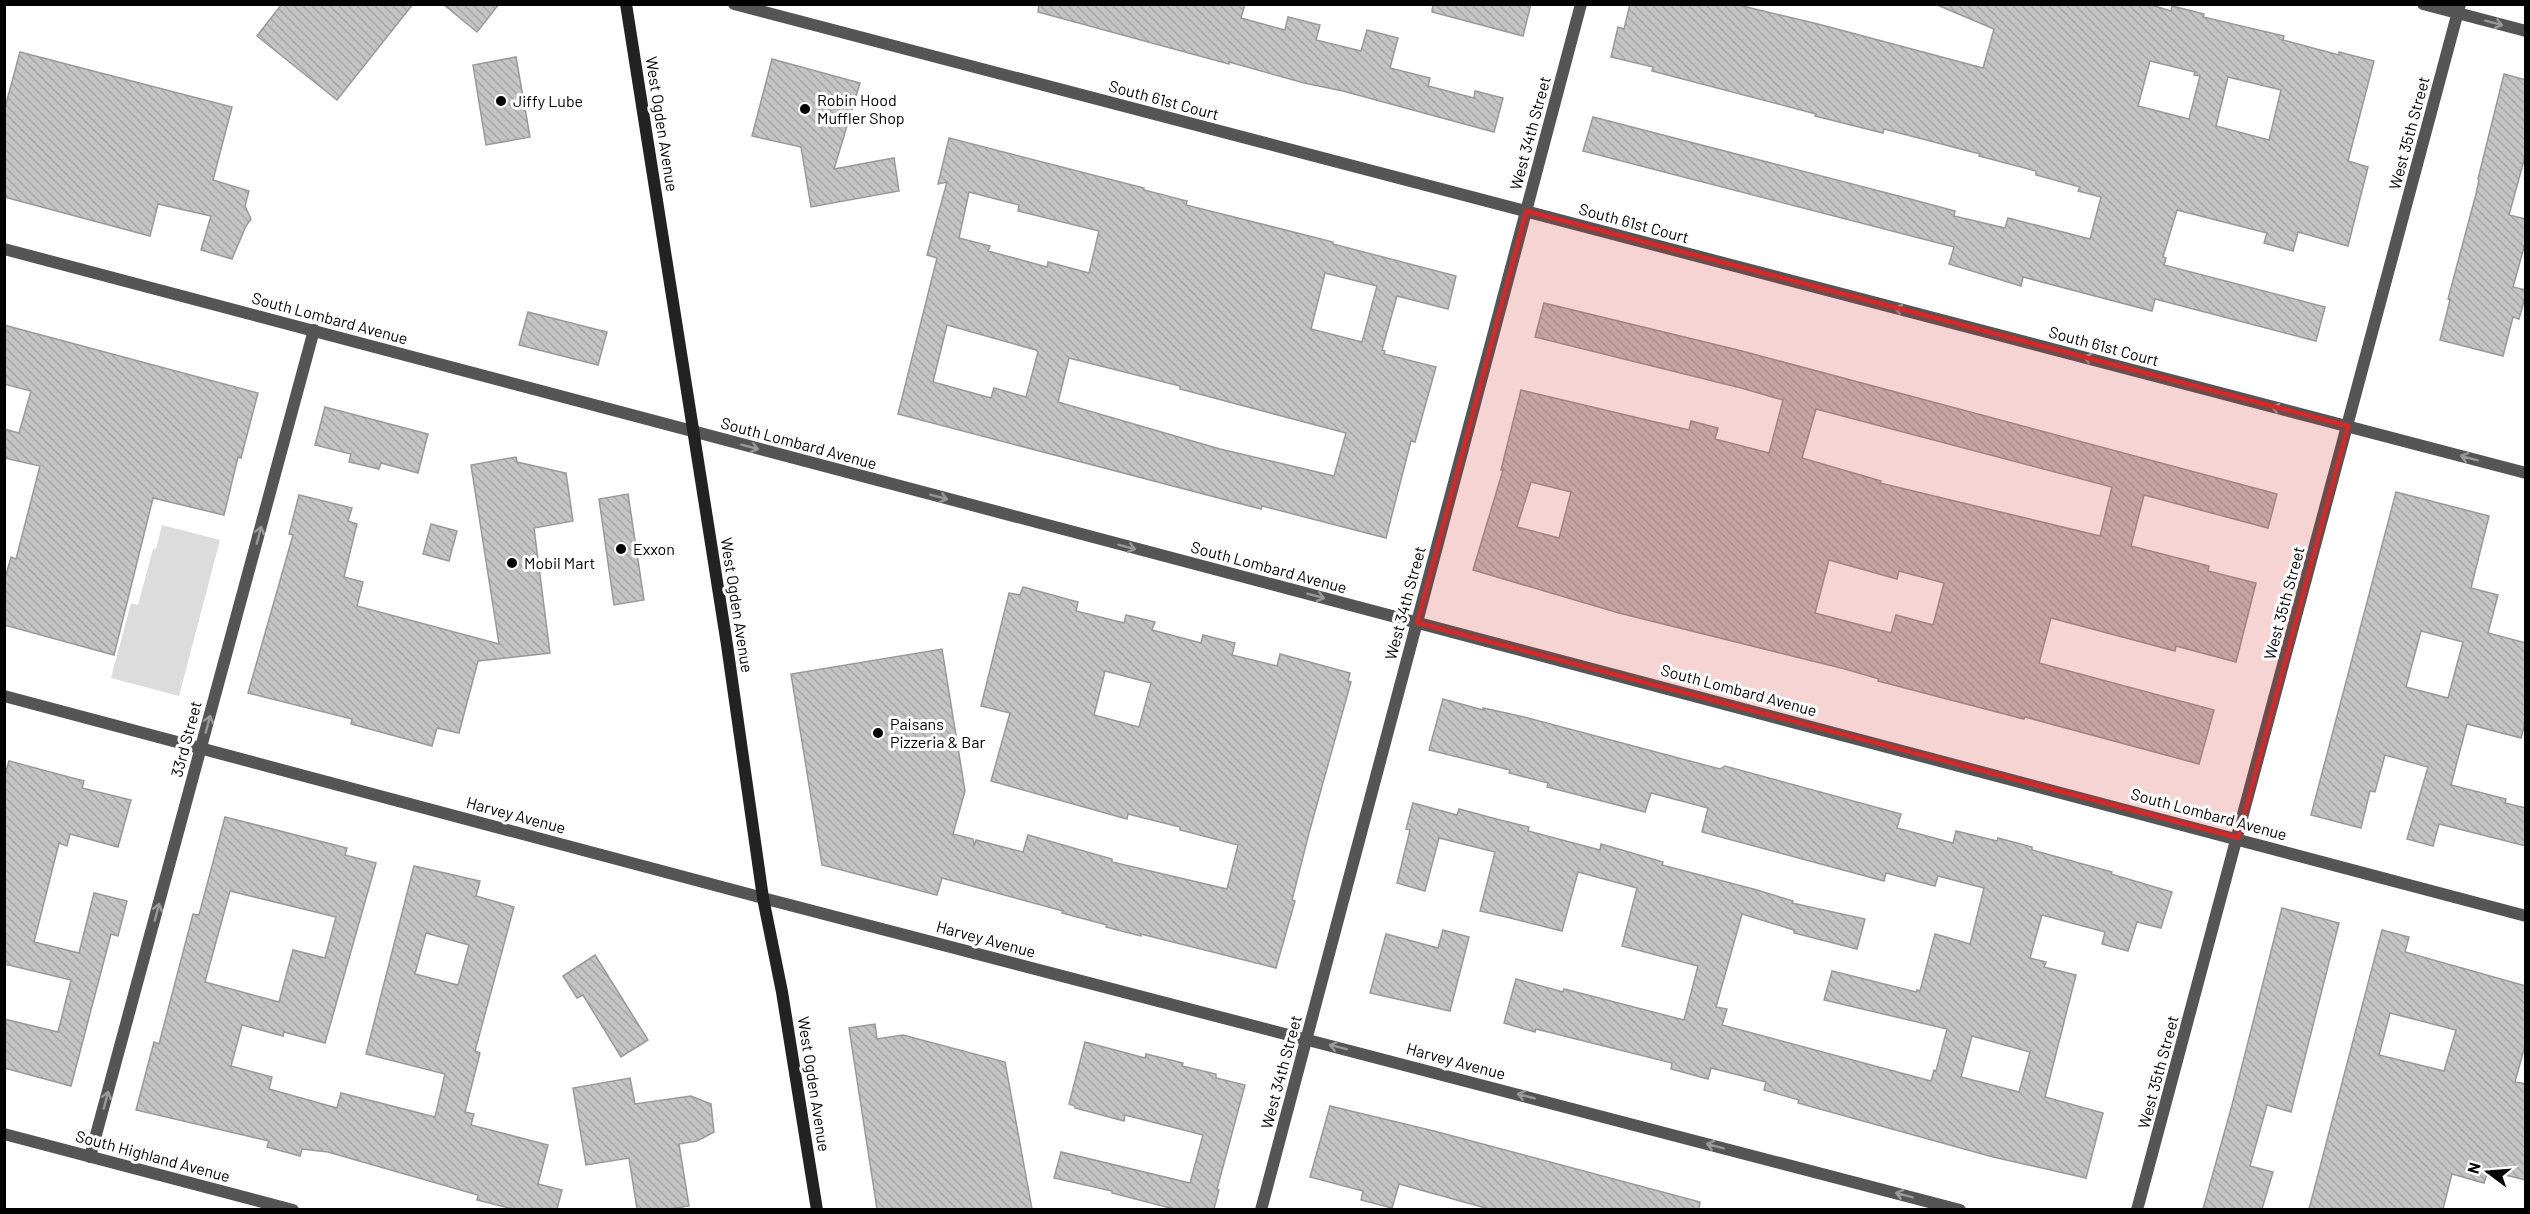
<svg xmlns="http://www.w3.org/2000/svg" width="2530" height="1214" viewBox="0 0 2530 1214" font-family="Barlow,sans-serif">
	<defs>
		<pattern id="building-back-hatch" width="6" height="6" patternUnits="userSpaceOnUse" patternTransform="scale(1.5)"><rect width="6" height="6" fill="#c4c4c4"/><path d="M-1 5l2 2M0 0l6 6M5-1l2 2" fill="none" stroke="#a7a7a7"/></pattern>
	</defs>
	<rect width="100%" height="100%" fill="#fff"/>
	<path fill="#dcdcdc" d="M 162,525 L 220,540 L 179,696 L 111,678 L 131,603 L 138,605 L 153,549 L 156,549 Z"/>
	<g fill="url(#building-back-hatch)" stroke="#999" stroke-width="1.5" fill-rule="evenodd">
		<path d="M 282,4 L 413,4 L 337,100 L 257,36 Z"/>
		<path d="M 443,4 L 499,4 L 477,32 Z"/>
		<path d="M 1039,4 L 1245,4 L 1241,18 L 1285,30 L 1288,17 L 1320,25 L 1316,40 L 1361,51 L 1367,30 L 1398,38 L 1390,68 L 1430,78 L 1428,86 L 1474,98 L 1475,91 L 1503,98 L 1494,132 L 1343,91 L 1304,83 L 1229,62 L 1229,64 L 1038,12 Z"/>
		<path d="M 1433,4 L 1531,4 L 1523,36 L 1432,12 Z"/>
		<path d="M 1630,4 L 1734,4 L 1818,24 L 1983,68 L 1994,29 L 1935,4 L 2148,4 L 2171,11 L 2172,6 L 2204,14 L 2203,17 L 2284,36 L 2283,40 L 2339,55 L 2339,52 L 2374,61 L 2348,161 L 2368,167 L 2348,246 L 2298,232 L 2293,251 L 2264,243 L 2267,233 L 2177,210 L 2163,257 L 2166,258 L 2164,265 L 2325,307 L 2316,341 L 2155,299 L 2152,311 L 2023,277 L 2021,286 L 1949,264 L 1954,247 L 1583,151 L 1593,117 L 1914,200 L 1955,211 L 1954,216 L 2005,228 L 2008,218 L 2090,239 L 2101,197 L 2078,191 L 2080,187 L 2036,175 L 2036,171 L 1979,156 L 1980,154 L 1884,129 L 1883,133 L 1815,116 L 1816,114 L 1652,71 L 1653,67 L 1611,57 L 1618,27 L 1624,29 ZM 2150,61 L 2195,72 L 2194,75 L 2200,76 L 2189,119 L 2138,106 ZM 2228,77 L 2281,90 L 2269,140 L 2216,126 Z"/>
		<path d="M 20,52 L 232,107 L 213,180 L 249,191 L 245,206 L 251,219 L 246,226 L 232,259 L 201,250 L 211,216 L 158,204 L 150,236 L 4,197 L 4,111 Z"/>
		<path d="M 516,57 L 530,137 L 486,145 L 473,65 Z"/>
		<path d="M 772,59 L 860,83 L 834,169 L 894,158 L 899,191 L 811,207 L 801,147 L 752,136 Z"/>
		<path d="M 2504,74 L 2526,80 L 2526,153 L 2509,215 L 2526,219 L 2526,240 L 2513,287 L 2526,290 L 2526,294 L 2519,319 L 2513,317 L 2503,356 L 2440,340 L 2450,300 L 2448,299 L 2476,194 L 2479,180 L 2478,179 Z"/>
		<path d="M 949,138 L 1144,188 L 1144,190 L 1187,201 L 1186,205 L 1333,242 L 1333,244 L 1456,276 L 1448,309 L 1397,296 L 1382,350 L 1385,351 L 1384,354 L 1436,367 L 1415,442 L 1411,441 L 1386,538 L 1262,506 L 1261,509 L 898,414 L 937,258 L 927,255 L 947,182 L 938,184 ZM 969,192 L 1019,205 L 1018,211 L 1099,231 L 1089,273 L 1048,262 L 1047,267 L 988,251 L 990,246 L 959,238 ZM 1325,273 L 1377,286 L 1362,342 L 1311,329 ZM 947,325 L 1036,350 L 1038,352 L 1026,397 L 994,388 L 991,398 L 933,382 ZM 1069,358 L 1180,386 L 1180,389 L 1346,433 L 1334,476 L 1220,449 L 1058,402 Z"/>
		<path d="M 1544,303 L 1742,351 L 2277,494 L 2268,528 L 2144,495 L 2131,546 L 2209,566 L 2208,571 L 2256,583 L 2236,662 L 2176,646 L 2175,651 L 2051,618 L 2039,663 L 2214,710 L 2199,764 L 2025,717 L 2024,719 L 1878,681 L 1879,679 L 1845,669 L 1619,613 L 1473,570 L 1503,470 L 1501,470 L 1521,390 L 1689,430 L 1691,421 L 1718,428 L 1715,439 L 1769,453 L 1783,400 L 1741,388 L 1535,337 ZM 1816,409 L 2112,487 L 2100,536 L 1880,483 L 1881,481 L 1802,458 ZM 1531,482 L 1571,492 L 1559,538 L 1517,527 ZM 1829,560 L 1897,579 L 1899,571 L 1944,583 L 1933,625 L 1896,615 L 1891,633 L 1815,613 Z"/>
		<path d="M 528,312 L 607,332 L 598,365 L 519,345 Z"/>
		<path d="M 4,325 L 258,393 L 241,458 L 238,457 L 224,515 L 153,498 L 114,655 L 4,625 L 4,582 L 11,557 L 16,559 L 40,466 L 4,458 L 4,429 L 19,433 L 31,391 L 4,384 Z"/>
		<path d="M 325,407 L 428,434 L 418,473 L 381,463 L 379,469 L 349,462 L 351,454 L 315,445 Z"/>
		<path d="M 516,457 L 517,462 L 566,473 L 573,521 L 534,528 L 550,653 L 478,661 L 459,733 L 437,728 L 432,746 L 351,724 L 352,719 L 248,693 L 293,535 L 289,534 L 299,495 L 352,508 L 348,521 L 357,524 L 344,577 L 363,582 L 357,606 L 499,644 L 471,465 Z"/>
		<path d="M 2396,492 L 2489,516 L 2471,588 L 2498,595 L 2488,633 L 2526,643 L 2526,720 L 2521,738 L 2467,724 L 2451,785 L 2506,799 L 2505,803 L 2526,808 L 2526,846 L 2439,824 L 2433,846 L 2407,839 L 2428,767 L 2385,755 L 2375,792 L 2370,791 L 2361,828 L 2311,815 ZM 2421,631 L 2463,642 L 2448,698 L 2406,687 Z"/>
		<path d="M 628,494 L 644,600 L 614,605 L 599,499 Z"/>
		<path d="M 431,524 L 457,531 L 449,561 L 423,554 Z"/>
		<path d="M 1023,587 L 1078,602 L 1076,611 L 1124,623 L 1126,615 L 1155,622 L 1152,630 L 1201,643 L 1203,635 L 1235,643 L 1232,655 L 1277,666 L 1280,654 L 1350,673 L 1348,681 L 1351,682 L 1309,833 L 1292,900 L 1295,901 L 1276,968 L 1141,934 L 1141,936 L 1106,927 L 1107,925 L 1062,913 L 1063,911 L 942,878 L 937,895 L 822,865 L 791,674 L 942,649 L 965,791 L 953,834 L 973,839 L 974,846 L 976,840 L 1023,852 L 1028,835 L 1112,859 L 1112,862 L 1227,889 L 1238,845 L 1180,830 L 1180,827 L 1128,814 L 1127,819 L 991,781 L 1010,713 L 981,706 L 1009,593 L 1020,595 ZM 1105,671 L 1151,683 L 1139,727 L 1094,715 Z"/>
		<path d="M 1443,699 L 1483,710 L 1483,708 L 1524,717 L 1720,769 L 1725,766 L 1901,814 L 1897,828 L 1953,843 L 1956,831 L 1997,841 L 1998,838 L 2032,847 L 2032,850 L 2112,872 L 2111,874 L 2172,892 L 2161,928 L 2137,922 L 2128,951 L 2102,944 L 2105,932 L 2042,915 L 2030,958 L 2046,962 L 2044,967 L 2076,975 L 2045,1097 L 2103,1113 L 2086,1178 L 1993,1157 L 1798,1103 L 1799,1100 L 1764,1090 L 1766,1082 L 1711,1068 L 1708,1079 L 1671,1069 L 1672,1063 L 1536,1029 L 1535,1032 L 1504,1023 L 1516,979 L 1563,992 L 1564,989 L 1684,1020 L 1698,966 L 1622,946 L 1637,888 L 1578,872 L 1562,931 L 1506,917 L 1480,911 L 1495,852 L 1439,838 L 1425,891 L 1397,883 L 1410,830 L 1406,829 L 1413,803 L 1457,815 L 1459,809 L 1500,820 L 1529,827 L 1528,831 L 1600,850 L 1601,844 L 1663,862 L 1662,865 L 1757,890 L 1793,901 L 1792,903 L 1865,919 L 1857,949 L 1794,933 L 1794,930 L 1742,914 L 1716,1007 L 1727,1009 L 1722,1025 L 1931,1081 L 1934,1070 L 1936,1071 L 1947,1029 L 1824,1000 L 1832,971 L 1916,992 L 1917,990 L 1920,991 L 1935,934 L 1970,944 L 1984,888 L 1938,876 L 1935,886 L 1886,873 L 1884,881 L 1702,832 L 1708,808 L 1651,793 L 1645,812 L 1547,787 L 1548,783 L 1509,773 L 1510,770 L 1429,750 ZM 1972,1036 L 2030,1052 L 2019,1092 L 1961,1077 Z"/>
		<path d="M 9,761 L 84,781 L 82,788 L 131,800 L 118,847 L 70,834 L 67,846 L 59,843 L 34,942 L 79,953 L 94,893 L 127,901 L 118,936 L 111,934 L 71,1086 L 4,1068 L 4,1019 L 58,1032 L 71,980 L 4,964 L 4,778 Z"/>
		<path d="M 225,817 L 347,848 L 345,855 L 376,863 L 325,1043 L 284,1032 L 283,1036 L 242,1025 L 231,1066 L 272,1077 L 269,1089 L 337,1108 L 341,1093 L 435,1117 L 445,1074 L 366,1054 L 414,866 L 480,881 L 476,896 L 514,907 L 475,1051 L 480,1053 L 465,1112 L 474,1114 L 471,1125 L 548,1145 L 538,1184 L 562,1190 L 557,1209 L 513,1209 L 477,1200 L 478,1195 L 328,1152 L 302,1149 L 300,1156 L 267,1147 L 269,1141 L 136,1110 L 154,1042 L 159,1044 L 193,914 L 199,915 ZM 230,891 L 336,917 L 325,958 L 293,950 L 279,1002 L 205,982 ZM 426,933 L 469,945 L 458,985 L 415,974 Z"/>
		<path d="M 2282,908 L 2339,923 L 2291,1112 L 2267,1105 L 2250,1166 L 2273,1172 L 2262,1209 L 2203,1209 L 2232,1105 Z"/>
		<path d="M 1443,930 L 1469,937 L 1450,1011 L 1370,993 L 1386,934 L 1438,948 Z"/>
		<path d="M 2382,930 L 2409,937 L 2405,952 L 2526,986 L 2526,1042 L 2515,1082 L 2526,1084 L 2526,1180 L 2488,1171 L 2484,1183 L 2452,1174 L 2443,1209 L 2309,1209 ZM 2390,1013 L 2456,1030 L 2444,1071 L 2379,1055 Z"/>
		<path d="M 595,955 L 648,1040 L 621,1057 L 583,995 L 577,998 L 563,976 Z"/>
		<path d="M 875,1024 L 877,1039 L 903,1035 L 1005,1062 L 1032,1209 L 877,1209 L 849,1028 Z"/>
		<path d="M 1085,1042 L 1145,1058 L 1146,1054 L 1183,1063 L 1182,1066 L 1216,1074 L 1216,1078 L 1245,1085 L 1217,1189 L 1219,1190 L 1214,1209 L 1174,1209 L 1112,1193 L 1112,1191 L 1054,1178 L 1061,1152 L 1190,1183 L 1203,1135 L 1125,1115 L 1124,1121 L 1075,1108 L 1075,1106 L 1069,1104 Z"/>
		<path d="M 630,1078 L 635,1104 L 691,1096 L 711,1104 L 714,1132 L 697,1141 L 679,1144 L 689,1206 L 670,1209 L 637,1209 L 629,1158 L 586,1165 L 573,1088 Z"/>
		<path d="M 1330,1106 L 1434,1131 L 1700,1202 L 1699,1209 L 1489,1209 L 1399,1184 L 1392,1208 L 1361,1200 L 1363,1191 L 1310,1177 Z"/>
	</g>
	<g fill="none" stroke-linecap="round" stroke-linejoin="round">
		<g stroke="#555" stroke-width="12">
			<path d="M 734,4 L 2526,473"/>
			<path d="M 2423,4 L 2526,31"/>
			<path d="M 4,249 L 2526,916"/>
			<path d="M 4,696 L 763,898 L 1960,1210"/>
			<path d="M 4,1134 L 293,1210"/>
			<path d="M 90,1157 L 314,330"/>
			<path d="M 1261,1210 L 1581,4"/>
			<path d="M 2137,1210 L 2460,4"/>
		</g>
		<path stroke="#222" stroke-width="12" d="M 626,4 L 727,645 L 763,898 L 782,992 L 817,1210"/>
	</g>
	<defs><path id="oneway-shaft" d="M-6 0H5M1.5-3L5.5 0L1.5 3" fill="none" stroke-width="1.6" stroke-linecap="round" stroke-linejoin="round" transform="scale(1.5)"/></defs>
	<g stroke="#999">
		<use href="#oneway-shaft" transform="translate(2494 23) rotate(15)"/>
		<use href="#oneway-shaft" transform="translate(1903 310) rotate(-165)"/>
		<use href="#oneway-shaft" transform="translate(2092 359) rotate(-165)"/>
		<use href="#oneway-shaft" transform="translate(2280 409) rotate(-165)"/>
		<use href="#oneway-shaft" transform="translate(750 447) rotate(15)"/>
		<use href="#oneway-shaft" transform="translate(2469 458) rotate(-165)"/>
		<use href="#oneway-shaft" transform="translate(939 497) rotate(15)"/>
		<use href="#oneway-shaft" transform="translate(259 535) rotate(-75)"/>
		<use href="#oneway-shaft" transform="translate(1127 547) rotate(15)"/>
		<use href="#oneway-shaft" transform="translate(1316 596) rotate(15)"/>
		<use href="#oneway-shaft" transform="translate(208 724) rotate(-75)"/>
		<use href="#oneway-shaft" transform="translate(157 912) rotate(-75)"/>
		<use href="#oneway-shaft" transform="translate(1338 1047) rotate(-166)"/>
		<use href="#oneway-shaft" transform="translate(1526 1096) rotate(-165)"/>
		<use href="#oneway-shaft" transform="translate(106 1100) rotate(-75)"/>
		<use href="#oneway-shaft" transform="translate(1715 1146) rotate(-165)"/>
		<use href="#oneway-shaft" transform="translate(1904 1195) rotate(-165)"/>
	</g>
	<path fill="#d62828" fill-opacity="0.2" stroke="#d62828" stroke-width="4.5" stroke-linejoin="round" d="M 1526,211 L 2348,426 L 2238,838 L 1417,623 Z"/>
	<g fill="#000" stroke="#fff" stroke-width="2">
		<circle cx="501" cy="101" r="6"/>
		<circle cx="805" cy="109" r="6"/>
		<circle cx="621" cy="549" r="6"/>
		<circle cx="512" cy="563" r="6"/>
		<circle cx="878" cy="733" r="6"/>
	</g>
	<g text-anchor="middle" stroke-width="6" stroke-linejoin="round" paint-order="stroke">
		<g font-size="16" fill="#000" stroke="#fff" text-anchor="start">
			<text x="817" y="106">Robin Hood<tspan x="817" dy="18">Muffler Shop</tspan></text>
			<text x="513" y="107">Jiffy Lube</text>
			<text x="633" y="555">Exxon</text>
			<text x="524" y="569">Mobil Mart</text>
			<text x="890" y="730">Paisans<tspan x="890" dy="18">Pizzeria &amp; Bar</tspan></text>
		</g>
		<g font-size="16" fill="#000" stroke="#fff">
			<text transform="translate(1164 100) rotate(15)" y="6">South 61st Court</text>
			<text transform="translate(662 124) rotate(81)" y="6">West Ogden Avenue</text>
			<text transform="translate(1530 133) rotate(-75)" y="6">West 34th Street</text>
			<text transform="translate(2409 133) rotate(-75)" y="6">West 35th Street</text>
			<text transform="translate(1634 223) rotate(15)" y="6">South 61st Court</text>
			<text transform="translate(330 318) rotate(15)" y="6">South Lombard Avenue</text>
			<text transform="translate(2104 346) rotate(15)" y="6">South 61st Court</text>
			<text transform="translate(799 443) rotate(15)" y="6">South Lombard Avenue</text>
			<text transform="translate(1269 567) rotate(15)" y="6">South Lombard Avenue</text>
			<text transform="translate(1405 603) rotate(-75)" y="6">West 34th Street</text>
			<text transform="translate(2284 603) rotate(-75)" y="6">West 35th Street</text>
			<text transform="translate(737 605) rotate(81)" y="6">West Ogden Avenue</text>
			<text transform="translate(1739 690) rotate(15)" y="6">South Lombard Avenue</text>
			<text transform="translate(186 739) rotate(-75)" y="6">33rd Street</text>
			<text transform="translate(2209 814) rotate(15)" y="6">South Lombard Avenue</text>
			<text transform="translate(516 815) rotate(15)" y="6">Harvey Avenue</text>
			<text transform="translate(986 939) rotate(15)" y="6">Harvey Avenue</text>
			<text transform="translate(1456 1061) rotate(15)" y="6">Harvey Avenue</text>
			<text transform="translate(1281 1072) rotate(-75)" y="6">West 34th Street</text>
			<text transform="translate(2158 1072) rotate(-75)" y="6">West 35th Street</text>
			<text transform="translate(814 1084) rotate(81)" y="6">West Ogden Avenue</text>
			<text transform="translate(153 1156) rotate(15)" y="6">South Highland Avenue</text>
		</g>
	</g>
	<rect width="2530" height="1214" fill="none" stroke="#000000" stroke-width="12"/>
	<g transform="translate(2488 1172) rotate(286)" stroke="#ffffff" stroke-width="4.5" paint-order="stroke">
	<path d="M0-4.5L10 22L0 15L-10 22Z" fill="#000000"/>
	<text y="-9" font-size="16" font-weight="bold" text-anchor="middle" fill="#000000">N</text>
	</g>
</svg>
